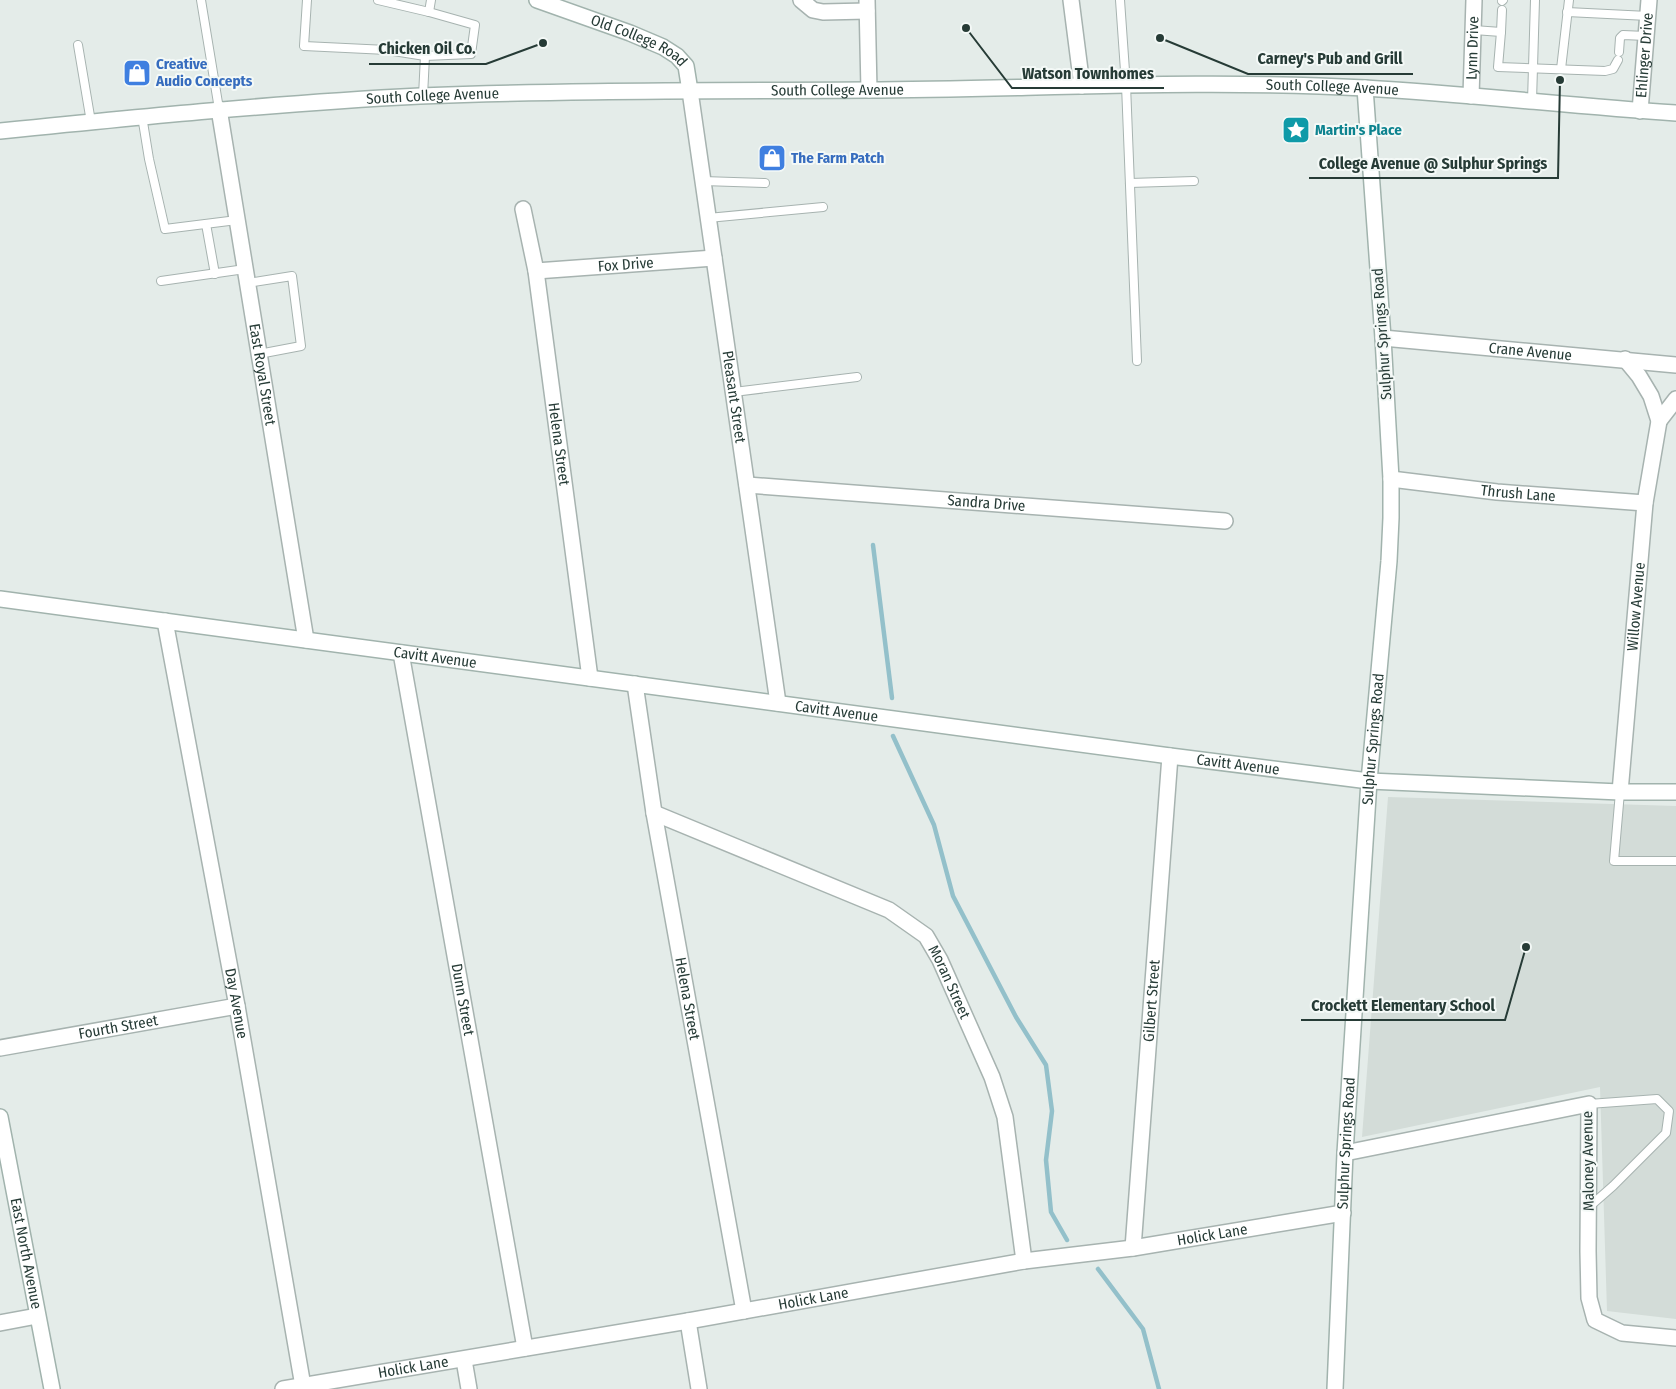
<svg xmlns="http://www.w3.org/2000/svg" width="1676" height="1389" viewBox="0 0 1676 1389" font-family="'Fira Sans Condensed',sans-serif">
	<rect width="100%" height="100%" fill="#e4ece9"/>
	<path fill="#d3dcd8" d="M 1388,797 L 1676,806 L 1676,1319 L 1607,1311 L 1600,1087 L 1362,1137 Z"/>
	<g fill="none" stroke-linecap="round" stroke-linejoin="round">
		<g stroke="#93c0ca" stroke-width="4.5">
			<path d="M 873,545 L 892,698"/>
			<path d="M 893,736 L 934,825 L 953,896 L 1016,1017 L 1046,1065 L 1052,1111 L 1046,1160 L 1051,1212 L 1067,1240"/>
			<path d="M 1098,1269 L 1143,1329 L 1159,1389"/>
		</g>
		<defs>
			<g id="lane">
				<path d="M 201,0 L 219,109"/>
				<path d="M 307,0 L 304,46 L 387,50 L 425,56 L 471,54 L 475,25 L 429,12 L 378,0"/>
				<path d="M 1120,0 L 1126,85 L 1137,361"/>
				<path d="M 1502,1 L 1503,0"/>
				<path d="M 429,12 L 431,0"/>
				<path d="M 1567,12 L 1648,16"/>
				<path d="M 1474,30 L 1501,32 L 1498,67 L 1605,71 L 1613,69 L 1618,60"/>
				<path d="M 1501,32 L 1502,10"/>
				<path d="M 78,45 L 91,122"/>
				<path d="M 1619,52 L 1620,38 L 1623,35 L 1646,36"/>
				<path d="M 1561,69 L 1569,0"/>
				<path d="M 423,96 L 425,56"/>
				<path d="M 1532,101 L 1535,0"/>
				<path d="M 142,116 L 149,159 L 165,229 L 237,220"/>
				<path d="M 703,181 L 765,183"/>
				<path d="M 1130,183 L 1194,181"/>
				<path d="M 708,218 L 823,207"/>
				<path d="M 206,224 L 215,274"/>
				<path d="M 161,281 L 245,269"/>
				<path d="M 248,283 L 292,276 L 301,346 L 259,354"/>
				<path d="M 734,392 L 857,377"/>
				<path d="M 1620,792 L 1614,861 L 1676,861"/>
				<path d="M 1589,1207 L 1613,1186 L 1666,1133 L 1669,1111 L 1657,1099 L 1589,1104"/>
			</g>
			<g id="street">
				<path d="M 801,0 L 813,10 L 823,12 L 867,11"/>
				<path d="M 867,0 L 869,90"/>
				<path d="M 1071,0 L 1082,86"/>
				<path id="s1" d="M 690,91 L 778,703"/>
				<path id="s2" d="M 1471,96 L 1474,0"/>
				<path id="s3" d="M 219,109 L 306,640"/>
				<path id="s4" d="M 1640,111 L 1649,0"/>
				<path id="s5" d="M 523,209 L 536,271 L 590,678"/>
				<path id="s6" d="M 536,271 L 714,258"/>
				<path id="s7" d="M 1383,338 L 1676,365"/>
				<path d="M 1659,421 L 1676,399"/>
				<path id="s8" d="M 1391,479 L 1497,492 L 1645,503"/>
				<path id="s9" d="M 747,485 L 1225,521"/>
				<path id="s10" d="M 165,621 L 237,1006 L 303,1386"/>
				<path id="s11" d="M 401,653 L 525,1348"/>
				<path id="s12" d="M 635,684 L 654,813 L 744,1311"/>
				<path id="s13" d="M 1620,792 L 1645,503 L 1659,421 L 1651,396 L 1639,376 L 1625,359"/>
				<path id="s14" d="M 654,813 L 889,910 L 926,936 L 940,960 L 992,1077 L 1005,1117 L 1024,1261"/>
				<path id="s15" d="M 0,1048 L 237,1006"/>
				<path d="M 1345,1153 L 1589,1104 L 1588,1251 L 1589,1298 L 1595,1320 L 1622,1333 L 1676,1338"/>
				<path id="s16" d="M 1133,1248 L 1170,756"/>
				<path d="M 688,1321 L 699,1389"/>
				<path d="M 0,1323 L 37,1316"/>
				<path d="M 464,1360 L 469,1389"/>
				<path id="s17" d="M 283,1389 L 688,1321 L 1024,1261 L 1133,1248 L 1343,1213"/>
			</g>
			<g id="secondary">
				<path id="s18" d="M 537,0 L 630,33 L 663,47 L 677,56 L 686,66 L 690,91"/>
				<path id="s19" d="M 0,131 C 140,117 280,103 420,96 C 569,90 718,91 867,90 C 1033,89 1199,79 1365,88 C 1469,94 1572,106 1676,113"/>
				<path id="s20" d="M 0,599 L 1170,756 L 1369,781 L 1620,792 L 1676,792"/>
				<path id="s21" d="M 0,1117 L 52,1389"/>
				<path id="s22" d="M 1335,1389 L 1345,1153 L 1369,781 L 1389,561 L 1391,518 L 1391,479 L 1383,338 L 1365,88"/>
			</g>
		</defs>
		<use href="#lane" stroke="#a7b3b0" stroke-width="10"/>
		<use href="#street" stroke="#a7b3b0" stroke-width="18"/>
		<use href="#secondary" stroke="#a1b3ad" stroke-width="18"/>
		<use href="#lane" stroke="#fff" stroke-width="8"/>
		<use href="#street" stroke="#fff" stroke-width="15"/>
		<use href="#secondary" stroke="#fff" stroke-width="15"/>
	</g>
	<defs>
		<symbol id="shop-square" viewBox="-11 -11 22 22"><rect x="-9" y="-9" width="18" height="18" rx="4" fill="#3f7fe0" stroke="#f4f9f7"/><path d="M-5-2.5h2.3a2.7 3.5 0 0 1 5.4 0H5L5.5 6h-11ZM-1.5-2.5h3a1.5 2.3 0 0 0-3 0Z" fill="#fff"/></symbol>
		<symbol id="sight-square" viewBox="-11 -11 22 22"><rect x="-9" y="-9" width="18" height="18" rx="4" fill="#0f9aa8" stroke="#f4f9f7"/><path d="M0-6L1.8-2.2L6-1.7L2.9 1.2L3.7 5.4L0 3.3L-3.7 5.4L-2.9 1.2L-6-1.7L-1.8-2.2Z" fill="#fff"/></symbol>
	</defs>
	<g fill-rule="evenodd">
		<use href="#shop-square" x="121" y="57" width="32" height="32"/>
		<use href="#sight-square" x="1280" y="114" width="32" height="32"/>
		<use href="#shop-square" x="756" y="142" width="32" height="32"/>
	</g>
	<g text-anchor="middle" stroke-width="4" stroke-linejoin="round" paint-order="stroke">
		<g font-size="15" fill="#263b36" stroke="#f4f9f7">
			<text dy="5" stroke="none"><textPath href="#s18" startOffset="110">Old College Road</textPath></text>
			<text dy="5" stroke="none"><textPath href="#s2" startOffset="48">Lynn Drive</textPath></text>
			<text dy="5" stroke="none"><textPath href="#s4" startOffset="56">Ehlinger Drive</textPath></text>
			<text dy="5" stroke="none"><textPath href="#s19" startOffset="1334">South College Avenue</textPath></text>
			<text dy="5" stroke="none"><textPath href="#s19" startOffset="839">South College Avenue</textPath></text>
			<text dy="5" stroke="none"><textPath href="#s19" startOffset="434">South College Avenue</textPath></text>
			<text dy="5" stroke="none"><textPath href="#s6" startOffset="90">Fox Drive</textPath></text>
			<text transform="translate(1382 334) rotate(-94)" y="5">Sulphur Springs Road</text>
			<text dy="5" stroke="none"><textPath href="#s7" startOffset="148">Crane Avenue</textPath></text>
			<text dy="5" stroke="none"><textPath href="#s3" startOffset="269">East Royal Street</textPath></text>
			<text dy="5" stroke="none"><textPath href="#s1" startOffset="309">Pleasant Street</textPath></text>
			<text dy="5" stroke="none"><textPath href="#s5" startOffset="238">Helena Street</textPath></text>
			<text dy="5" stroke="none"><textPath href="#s8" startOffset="128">Thrush Lane</textPath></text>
			<text dy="5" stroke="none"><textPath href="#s9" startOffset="240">Sandra Drive</textPath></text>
			<text dy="5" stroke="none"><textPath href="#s13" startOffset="186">Willow Avenue</textPath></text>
			<text dy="5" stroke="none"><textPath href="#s20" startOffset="439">Cavitt Avenue</textPath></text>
			<text dy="5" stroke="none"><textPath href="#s20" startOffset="844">Cavitt Avenue</textPath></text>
			<text dy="5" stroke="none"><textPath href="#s22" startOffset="651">Sulphur Springs Road</textPath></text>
			<text dy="5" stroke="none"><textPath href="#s20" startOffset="1249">Cavitt Avenue</textPath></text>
			<text dy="5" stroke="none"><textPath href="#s14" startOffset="351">Moran Street</textPath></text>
			<text dy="5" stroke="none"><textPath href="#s12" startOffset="319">Helena Street</textPath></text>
			<text dy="5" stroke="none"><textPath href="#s11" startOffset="352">Dunn Street</textPath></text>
			<text dy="5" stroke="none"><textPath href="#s16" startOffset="248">Gilbert Street</textPath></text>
			<text dy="5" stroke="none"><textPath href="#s10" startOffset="389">Day Avenue</textPath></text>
			<text dy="5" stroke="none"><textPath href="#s15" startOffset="120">Fourth Street</textPath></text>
			<text dy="5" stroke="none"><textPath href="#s22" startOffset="246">Sulphur Springs Road</textPath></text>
			<text transform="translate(1588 1161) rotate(-91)" y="5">Maloney Avenue</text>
			<text dy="5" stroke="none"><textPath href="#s17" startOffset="942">Holick Lane</textPath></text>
			<text dy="5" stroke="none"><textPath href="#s21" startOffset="139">East North Avenue</textPath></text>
			<text dy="5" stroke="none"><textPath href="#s17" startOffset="538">Holick Lane</textPath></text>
			<text dy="5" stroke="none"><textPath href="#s17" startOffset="132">Holick Lane</textPath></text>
		</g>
		<g font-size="15" font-weight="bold" fill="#366cbe" stroke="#f4f9f7" text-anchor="start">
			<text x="156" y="69">Creative<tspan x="156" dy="17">Audio Concepts</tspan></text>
			<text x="791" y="163">The Farm Patch</text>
		</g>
		<g font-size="15" font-weight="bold" fill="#0d838f" stroke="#f4f9f7" text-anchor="start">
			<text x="1315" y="135">Martin's Place</text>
		</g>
	</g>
	<path fill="none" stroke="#263b36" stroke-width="2" d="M543 43L486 64H369M1160 38L1248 74H1413M966 28L1012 88H1164M1560 80L1558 178H1309M1526 947L1505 1020H1301"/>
	<g fill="#263b36" stroke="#f4f9f7" stroke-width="2">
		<circle cx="543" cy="43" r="5"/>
		<circle cx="1160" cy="38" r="5"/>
		<circle cx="966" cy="28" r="5"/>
		<circle cx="1560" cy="80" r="5"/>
		<circle cx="1526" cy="947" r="5"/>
	</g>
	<g font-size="16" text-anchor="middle" font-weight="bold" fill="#263b36" stroke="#f4f9f7" stroke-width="4" stroke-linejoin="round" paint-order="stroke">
		<text x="427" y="54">Chicken Oil Co.</text>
		<text x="1330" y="64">Carney's Pub and Grill</text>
		<text x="1088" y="79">Watson Townhomes</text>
		<text x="1433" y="169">College Avenue @ Sulphur Springs</text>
		<text x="1403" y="1011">Crockett Elementary School</text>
	</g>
</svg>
